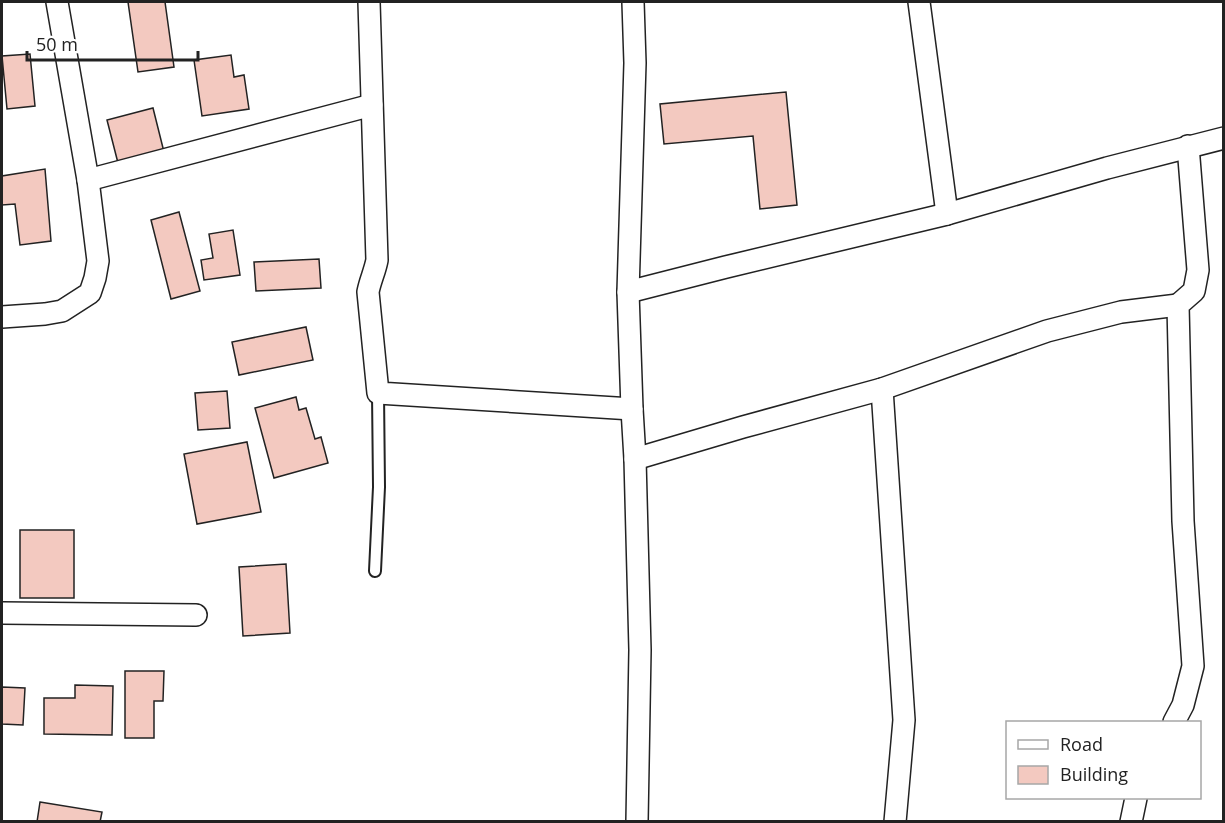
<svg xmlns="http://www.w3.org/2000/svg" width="1225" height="823" viewBox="0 0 1225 823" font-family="'Open Sans',sans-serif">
	<rect width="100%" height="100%" fill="#fff"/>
	<g fill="#f3c9c0" stroke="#222" stroke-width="1.5">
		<path d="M 128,2 L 165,2 L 174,67 L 138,72 Z"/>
		<path d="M 30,54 L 35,106 L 7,109 L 2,56 Z"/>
		<path d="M 231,55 L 234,77 L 244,75 L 249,109 L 202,116 L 194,60 Z"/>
		<path d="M 786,92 L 797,205 L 760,209 L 753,136 L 664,144 L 660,104 Z"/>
		<path d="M 153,108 L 164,152 L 118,163 L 107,120 Z"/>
		<path d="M 45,169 L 51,241 L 20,245 L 15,204 L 2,205 L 2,176 Z"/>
		<path d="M 179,212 L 200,291 L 171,299 L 151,220 Z"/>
		<path d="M 233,230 L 240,275 L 204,280 L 201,260 L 213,258 L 209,234 Z"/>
		<path d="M 319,259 L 321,288 L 256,291 L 254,262 Z"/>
		<path d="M 306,327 L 313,360 L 239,375 L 232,342 Z"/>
		<path d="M 227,391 L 230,428 L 198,430 L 195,393 Z"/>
		<path d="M 296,397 L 299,410 L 306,408 L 315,439 L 321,437 L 328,463 L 274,478 L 255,408 Z"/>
		<path d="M 247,442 L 261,512 L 197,524 L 184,454 Z"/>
		<rect x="20" y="530" width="54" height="68"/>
		<path d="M 286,564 L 290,633 L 243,636 L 239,567 Z"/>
		<path d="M 125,671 L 164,671 L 163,701 L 154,701 L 154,738 L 125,738 Z"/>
		<path d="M 75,685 L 113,686 L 112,735 L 44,734 L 44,698 L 75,698 Z"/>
		<path d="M 2,687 L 25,688 L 23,725 L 2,724 Z"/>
		<path d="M 40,802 L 102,812 L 100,822 L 37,822 Z"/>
	</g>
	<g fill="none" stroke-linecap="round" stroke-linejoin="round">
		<defs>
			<path id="lane" d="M 375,571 L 379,487 L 378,393"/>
			<g id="street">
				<path d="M 369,2 L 377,260 C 375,271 370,281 368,292 L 378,393 L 632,409"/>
				<path d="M 633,2 L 635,63 L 628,292 L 632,409 L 635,459 L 640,650 L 637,822"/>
				<path d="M 919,2 L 947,214"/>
				<path d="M 88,180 L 372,105"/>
				<path d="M 628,292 L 726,267 L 947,214 L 1107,168 L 1224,138"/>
				<path d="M 2,317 L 45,314 L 62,311 L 90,293 L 95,278 L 98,261 L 88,180 L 57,2"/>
				<path d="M 882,389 L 904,720 L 895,822"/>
				<path d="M 635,459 L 743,427 L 882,389 L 1047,331 L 1121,312 L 1178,305"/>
				<path d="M 2,613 L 196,615"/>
				<path d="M 1174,722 L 1183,705 L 1193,666 L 1183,521 L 1178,305 L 1194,291 L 1198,270 L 1188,146"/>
				<path d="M 1131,822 L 1136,798"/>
			</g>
		</defs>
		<use href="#lane" stroke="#222" stroke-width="14"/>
		<use href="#street" stroke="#222" stroke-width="24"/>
		<use href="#lane" stroke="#fff" stroke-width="10"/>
		<use href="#street" stroke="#fff" stroke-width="21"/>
	</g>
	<rect width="1225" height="823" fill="none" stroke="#222222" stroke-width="6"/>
	<rect x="1006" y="721" width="195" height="78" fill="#ffffff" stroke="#a7a7a7" stroke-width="1.5"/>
	<rect x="1018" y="740" width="30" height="9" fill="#ffffff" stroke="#a7a7a7" stroke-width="1.5"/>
	<text x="1060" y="751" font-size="18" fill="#222222">Road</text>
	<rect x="1018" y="766" width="30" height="18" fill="#f3c9c0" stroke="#a7a7a7" stroke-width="1.5"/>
	<text x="1060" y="781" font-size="18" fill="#222222">Building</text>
	<path d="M27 51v9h171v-9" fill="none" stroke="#222222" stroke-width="3"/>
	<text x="36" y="51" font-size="18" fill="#222222" stroke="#ffffff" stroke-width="4.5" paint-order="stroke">50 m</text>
</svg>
